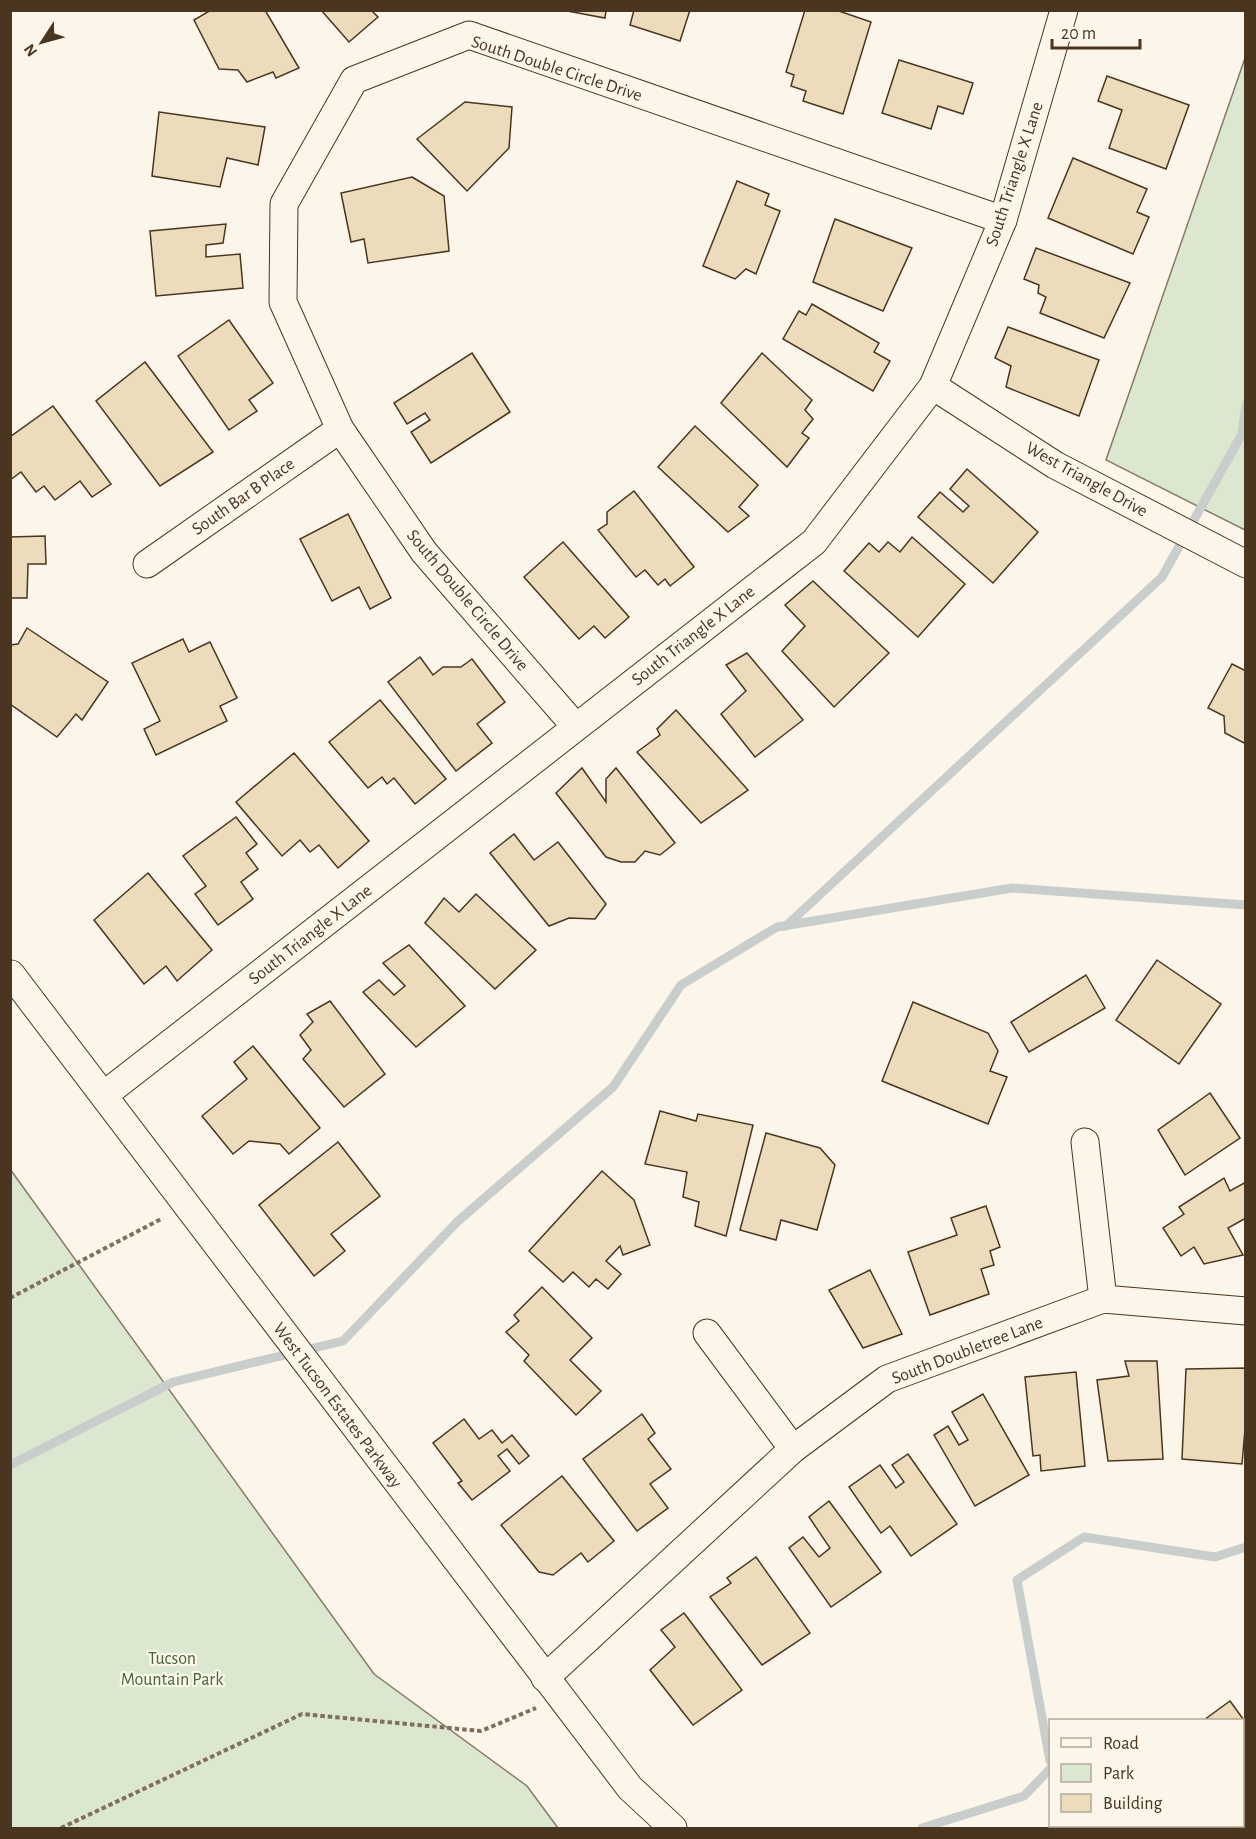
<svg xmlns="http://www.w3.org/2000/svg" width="1256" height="1839" viewBox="0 0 1256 1839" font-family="'Alegreya Sans',sans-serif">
	<rect width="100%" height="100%" fill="#fbf6e9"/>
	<g fill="#dce7d0" stroke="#887966" stroke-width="1.5">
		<path d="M 1245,58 L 1246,530 L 1245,530 L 1106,460 Z"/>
		<path d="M 10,1169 L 374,1674 L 527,1786 L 558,1828 L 11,1828 Z"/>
	</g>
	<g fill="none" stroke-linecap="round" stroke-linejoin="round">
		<g stroke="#c9cecd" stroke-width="9">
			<path d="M 786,926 L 1162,577 L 1242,434 L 1246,404"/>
			<path d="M 10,1465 L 173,1382 L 343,1341 L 458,1221 L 613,1087 L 681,985 L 777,927 L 1012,888 L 1246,905"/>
			<path d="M 1050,1761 L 1017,1580 L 1084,1537 L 1215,1557 L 1246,1547"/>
			<path d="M 922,1828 L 1024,1796 L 1050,1769"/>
		</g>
	</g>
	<g fill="#ecdcbc" stroke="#4a3520" stroke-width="1.5">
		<path d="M 211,10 L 265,10 L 299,68 L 276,78 L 273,72 L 247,82 L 238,70 L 219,69 L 194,20 Z"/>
		<path d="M 321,10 L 371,10 L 378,17 L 349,42 Z"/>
		<path d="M 562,10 L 606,10 L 605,18 Z"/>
		<path d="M 634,10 L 690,10 L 680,41 L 630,25 Z"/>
		<path d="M 805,10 L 836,10 L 871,22 L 843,114 L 803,101 L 806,91 L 791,86 L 794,75 L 786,72 Z"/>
		<path d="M 899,60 L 973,83 L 963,114 L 938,106 L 931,129 L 882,113 Z"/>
		<path d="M 1107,76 L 1189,105 L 1166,169 L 1109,148 L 1122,110 L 1098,101 Z"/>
		<path d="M 465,102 L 512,107 L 509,148 L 467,191 L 417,139 Z"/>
		<path d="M 159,112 L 265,127 L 258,165 L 227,158 L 220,187 L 152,176 Z"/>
		<path d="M 1073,158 L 1147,189 L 1137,212 L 1149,217 L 1133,254 L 1048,218 Z"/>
		<path d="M 412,177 L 444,196 L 449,251 L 368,263 L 364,239 L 351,242 L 341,193 Z"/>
		<path d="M 737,181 L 769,194 L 765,205 L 780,211 L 756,274 L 746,269 L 735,279 L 703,266 Z"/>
		<path d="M 835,219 L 912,248 L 883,311 L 813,282 Z"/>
		<path d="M 226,224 L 223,243 L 206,245 L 206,257 L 240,254 L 243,288 L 156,296 L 150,231 Z"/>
		<path d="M 1036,248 L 1130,283 L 1104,338 L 1040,313 L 1046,297 L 1038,293 L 1039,285 L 1024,279 Z"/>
		<path d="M 812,304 L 879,343 L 874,352 L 890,361 L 873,391 L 783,339 L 799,311 L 806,315 Z"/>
		<path d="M 229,320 L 273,383 L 249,400 L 257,411 L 229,430 L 178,356 Z"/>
		<path d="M 1008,327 L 1099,360 L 1079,416 L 1006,387 L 1011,366 L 995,358 Z"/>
		<path d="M 472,353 L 510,412 L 431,463 L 411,432 L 430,420 L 425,413 L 407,424 L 394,403 Z"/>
		<path d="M 762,353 L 812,400 L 805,410 L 813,419 L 802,433 L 809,438 L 787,467 L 721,403 Z"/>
		<path d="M 145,362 L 213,452 L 160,486 L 96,401 Z"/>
		<path d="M 53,406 L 111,484 L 92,497 L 80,481 L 55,500 L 44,486 L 36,492 L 21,472 L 10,480 L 10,437 Z"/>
		<path d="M 695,426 L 758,485 L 739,507 L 749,516 L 728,532 L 658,467 Z"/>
		<path d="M 967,469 L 1038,532 L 993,583 L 918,517 L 940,492 L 963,512 L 969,506 L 950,489 Z"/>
		<path d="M 634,491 L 694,567 L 670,586 L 665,579 L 658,585 L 645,570 L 636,577 L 598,530 L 607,524 L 607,512 Z"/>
		<path d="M 348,514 L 391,598 L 370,609 L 359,587 L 332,601 L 300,539 Z"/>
		<path d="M 45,536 L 46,564 L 28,564 L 27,598 L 10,598 L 10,537 Z"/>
		<path d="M 912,537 L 965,584 L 918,637 L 844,571 L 869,543 L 879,552 L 888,542 L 900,552 Z"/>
		<path d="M 563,542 L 629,617 L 605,638 L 594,626 L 579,639 L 524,577 Z"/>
		<path d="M 813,581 L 889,653 L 834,707 L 782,651 L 805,626 L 785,605 Z"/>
		<path d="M 27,628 L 108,682 L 82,720 L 76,714 L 57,737 L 10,704 L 10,645 L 18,644 Z"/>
		<path d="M 183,639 L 189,652 L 210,642 L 237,698 L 220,706 L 227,721 L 156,755 L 144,729 L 160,721 L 132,663 Z"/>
		<path d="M 747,653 L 803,720 L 755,757 L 721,714 L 746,691 L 726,665 Z"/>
		<path d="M 420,657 L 433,675 L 443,667 L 461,667 L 472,659 L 505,702 L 477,724 L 492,743 L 456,771 L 388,682 Z"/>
		<path d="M 1232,664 L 1246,671 L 1246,744 L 1225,733 L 1224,716 L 1208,708 Z"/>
		<path d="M 380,700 L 446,779 L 415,804 L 394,778 L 387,784 L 382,777 L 368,788 L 329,742 Z"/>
		<path d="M 676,710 L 748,790 L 701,823 L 637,752 L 660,735 L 657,729 Z"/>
		<path d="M 294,753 L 369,841 L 338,868 L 319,845 L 310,852 L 300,840 L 282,856 L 236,802 Z"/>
		<path d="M 582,768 L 606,802 L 606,779 L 616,768 L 675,843 L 660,855 L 645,851 L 635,862 L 621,862 L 606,857 L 556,793 Z"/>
		<path d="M 236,817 L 257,844 L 246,853 L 258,869 L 241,882 L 253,899 L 218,925 L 195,894 L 206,886 L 183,856 Z"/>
		<path d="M 514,834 L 534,860 L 558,842 L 606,904 L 595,919 L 569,918 L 549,926 L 490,853 Z"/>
		<path d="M 148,873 L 212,950 L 177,981 L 166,966 L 144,984 L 94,920 Z"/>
		<path d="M 476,894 L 536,950 L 495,989 L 425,923 L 444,898 L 459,912 Z"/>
		<path d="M 409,945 L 465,1006 L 416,1047 L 363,992 L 379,980 L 394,995 L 405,986 L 383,963 Z"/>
		<path d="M 1157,960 L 1221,1004 L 1179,1064 L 1116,1020 Z"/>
		<path d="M 1086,975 L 1105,1008 L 1029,1052 L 1011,1022 Z"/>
		<path d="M 330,1001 L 385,1074 L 344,1107 L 303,1059 L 311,1050 L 300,1035 L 313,1022 L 307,1014 Z"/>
		<path d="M 913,1002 L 988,1033 L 998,1051 L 990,1071 L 1007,1077 L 988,1124 L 882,1081 Z"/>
		<path d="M 253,1046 L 320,1128 L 289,1154 L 280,1144 L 249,1141 L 233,1154 L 202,1116 L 247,1079 L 234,1062 Z"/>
		<path d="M 1210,1093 L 1240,1138 L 1185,1175 L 1158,1130 Z"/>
		<path d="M 660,1111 L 696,1121 L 698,1114 L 753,1125 L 726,1236 L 695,1226 L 699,1202 L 683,1197 L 687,1172 L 645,1164 Z"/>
		<path d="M 766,1133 L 820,1148 L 835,1165 L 817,1230 L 781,1220 L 776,1240 L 740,1230 Z"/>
		<path d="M 338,1142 L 380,1196 L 331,1234 L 345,1251 L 314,1276 L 259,1205 Z"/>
		<path d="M 602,1171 L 634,1200 L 650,1245 L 623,1255 L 620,1246 L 606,1261 L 621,1274 L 608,1289 L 596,1279 L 589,1287 L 573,1272 L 563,1282 L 529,1251 Z"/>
		<path d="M 1224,1178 L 1230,1191 L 1246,1182 L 1246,1218 L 1228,1228 L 1243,1255 L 1204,1264 L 1194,1247 L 1181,1256 L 1163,1228 L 1184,1214 L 1179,1207 Z"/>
		<path d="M 986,1206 L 1000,1247 L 990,1251 L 994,1265 L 981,1269 L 989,1294 L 930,1315 L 908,1252 L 957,1235 L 951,1218 Z"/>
		<path d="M 870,1270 L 902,1334 L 863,1348 L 829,1290 Z"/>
		<path d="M 542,1287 L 592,1338 L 570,1360 L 601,1391 L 576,1415 L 524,1361 L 529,1355 L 506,1332 L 519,1321 L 514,1315 Z"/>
		<path d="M 1125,1361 L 1157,1361 L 1163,1459 L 1108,1461 L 1097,1380 L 1129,1376 Z"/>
		<path d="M 1246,1368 L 1246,1418 L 1242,1464 L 1182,1459 L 1186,1369 Z"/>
		<path d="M 1076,1372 L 1085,1466 L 1041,1471 L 1040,1455 L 1033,1456 L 1025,1377 Z"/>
		<path d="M 983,1394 L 1029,1475 L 975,1506 L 934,1435 L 948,1426 L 959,1445 L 968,1440 L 952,1412 Z"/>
		<path d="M 642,1414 L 655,1433 L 648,1439 L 671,1469 L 650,1484 L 668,1508 L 637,1531 L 583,1459 Z"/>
		<path d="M 464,1419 L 479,1439 L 492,1430 L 502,1443 L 512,1435 L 529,1456 L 519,1464 L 507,1449 L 498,1456 L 510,1471 L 472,1500 L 458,1483 L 462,1481 L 433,1443 Z"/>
		<path d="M 908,1454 L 957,1524 L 911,1556 L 890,1526 L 881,1533 L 849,1487 L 880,1465 L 896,1488 L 904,1482 L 892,1465 Z"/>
		<path d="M 562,1476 L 614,1541 L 588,1562 L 581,1553 L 553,1575 L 539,1572 L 501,1525 Z"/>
		<path d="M 829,1501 L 881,1572 L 831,1607 L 789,1548 L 803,1537 L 819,1557 L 830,1548 L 809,1517 Z"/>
		<path d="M 756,1557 L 810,1633 L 762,1665 L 710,1597 L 731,1583 L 727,1578 Z"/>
		<path d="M 684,1613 L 742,1690 L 693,1725 L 650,1670 L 675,1647 L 661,1630 Z"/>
		<path d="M 1230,1701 L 1246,1723 L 1246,1799 L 1242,1801 L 1242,1720 L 1204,1720 Z"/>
		<path d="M 1116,1826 L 1208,1826 L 1211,1828 L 1118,1828 Z"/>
	</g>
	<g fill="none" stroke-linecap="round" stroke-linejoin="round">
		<defs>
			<g id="minor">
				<path d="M 933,386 L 1055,465 L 1246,564"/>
				<path d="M 147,564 L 340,429"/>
				<path d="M 575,726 L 424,552 L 340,429 L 283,302 L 284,204 L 354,80 L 469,35 L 1003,220"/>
				<path d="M 11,974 L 630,1788 L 673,1828"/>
				<path d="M 104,1095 L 814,542 L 933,386 L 1003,220 L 1064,10"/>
				<path d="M 1085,1142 L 1103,1299"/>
				<path d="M 707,1333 L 793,1449"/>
				<path d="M 545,1678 L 793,1449 L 887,1379 L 1103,1299 L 1246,1311"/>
			</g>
		</defs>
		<use href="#minor" stroke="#4a3520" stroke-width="29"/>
		<g stroke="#7f6f5c" stroke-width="4" stroke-dasharray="4.5 3" stroke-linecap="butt">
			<path d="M 10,1298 L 163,1218"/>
			<path d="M 61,1828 L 302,1714 L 481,1731 L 536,1708"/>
		</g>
		<use href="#minor" stroke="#fbf6e9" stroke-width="27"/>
	</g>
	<g text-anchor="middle" stroke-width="4.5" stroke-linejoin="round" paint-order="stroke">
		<g font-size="18" fill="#4a3520" stroke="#fbf6e9">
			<text transform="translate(557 68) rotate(18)" y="6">South Double Circle Drive</text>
			<text transform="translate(1014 174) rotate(-72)" y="6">South Triangle X Lane</text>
			<text transform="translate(1087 479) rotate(29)" y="6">West Triangle Drive</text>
			<text transform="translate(243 496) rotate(-35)" y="6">South Bar B Place</text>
			<text transform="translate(468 600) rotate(50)" y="6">South Double Circle Drive</text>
			<text transform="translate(693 635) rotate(-38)" y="6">South Triangle X Lane</text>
			<text transform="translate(310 934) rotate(-38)" y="6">South Triangle X Lane</text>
			<text transform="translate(967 1350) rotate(-21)" y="6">South Doubletree Lane</text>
			<text transform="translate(338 1405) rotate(53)" y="6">West Tucson Estates Parkway</text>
		</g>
		<g font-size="18" fill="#436837" stroke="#fbf6e9">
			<text x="172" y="1664">Tucson<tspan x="172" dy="21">Mountain Park</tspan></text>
		</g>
	</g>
	<rect width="1256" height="1839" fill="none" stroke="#4a3520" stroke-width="24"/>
	<rect x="1049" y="1719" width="195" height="108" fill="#fbf6e9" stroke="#b4a999" stroke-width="1.5"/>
	<rect x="1061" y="1738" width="30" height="9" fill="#fbf6e9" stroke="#b4a999" stroke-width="1.5"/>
	<text x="1103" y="1749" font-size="18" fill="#4a3520">Road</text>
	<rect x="1061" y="1764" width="30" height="18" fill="#dce7d0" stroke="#b4a999" stroke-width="1.5"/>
	<text x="1103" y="1779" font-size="18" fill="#4a3520">Park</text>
	<rect x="1061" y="1794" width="30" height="18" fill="#ecdcbc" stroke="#b4a999" stroke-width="1.5"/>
	<text x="1103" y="1809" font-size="18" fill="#4a3520">Building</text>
	<g transform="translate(42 42) rotate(234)" stroke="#fbf6e9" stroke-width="4.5" paint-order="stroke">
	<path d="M0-4.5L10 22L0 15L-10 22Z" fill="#4a3520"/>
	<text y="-9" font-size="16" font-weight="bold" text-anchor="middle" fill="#4a3520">N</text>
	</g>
	<path d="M1052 39v9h88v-9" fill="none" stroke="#4a3520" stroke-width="3"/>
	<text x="1061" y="39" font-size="18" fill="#4a3520" stroke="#fbf6e9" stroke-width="4.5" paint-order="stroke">20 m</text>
</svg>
